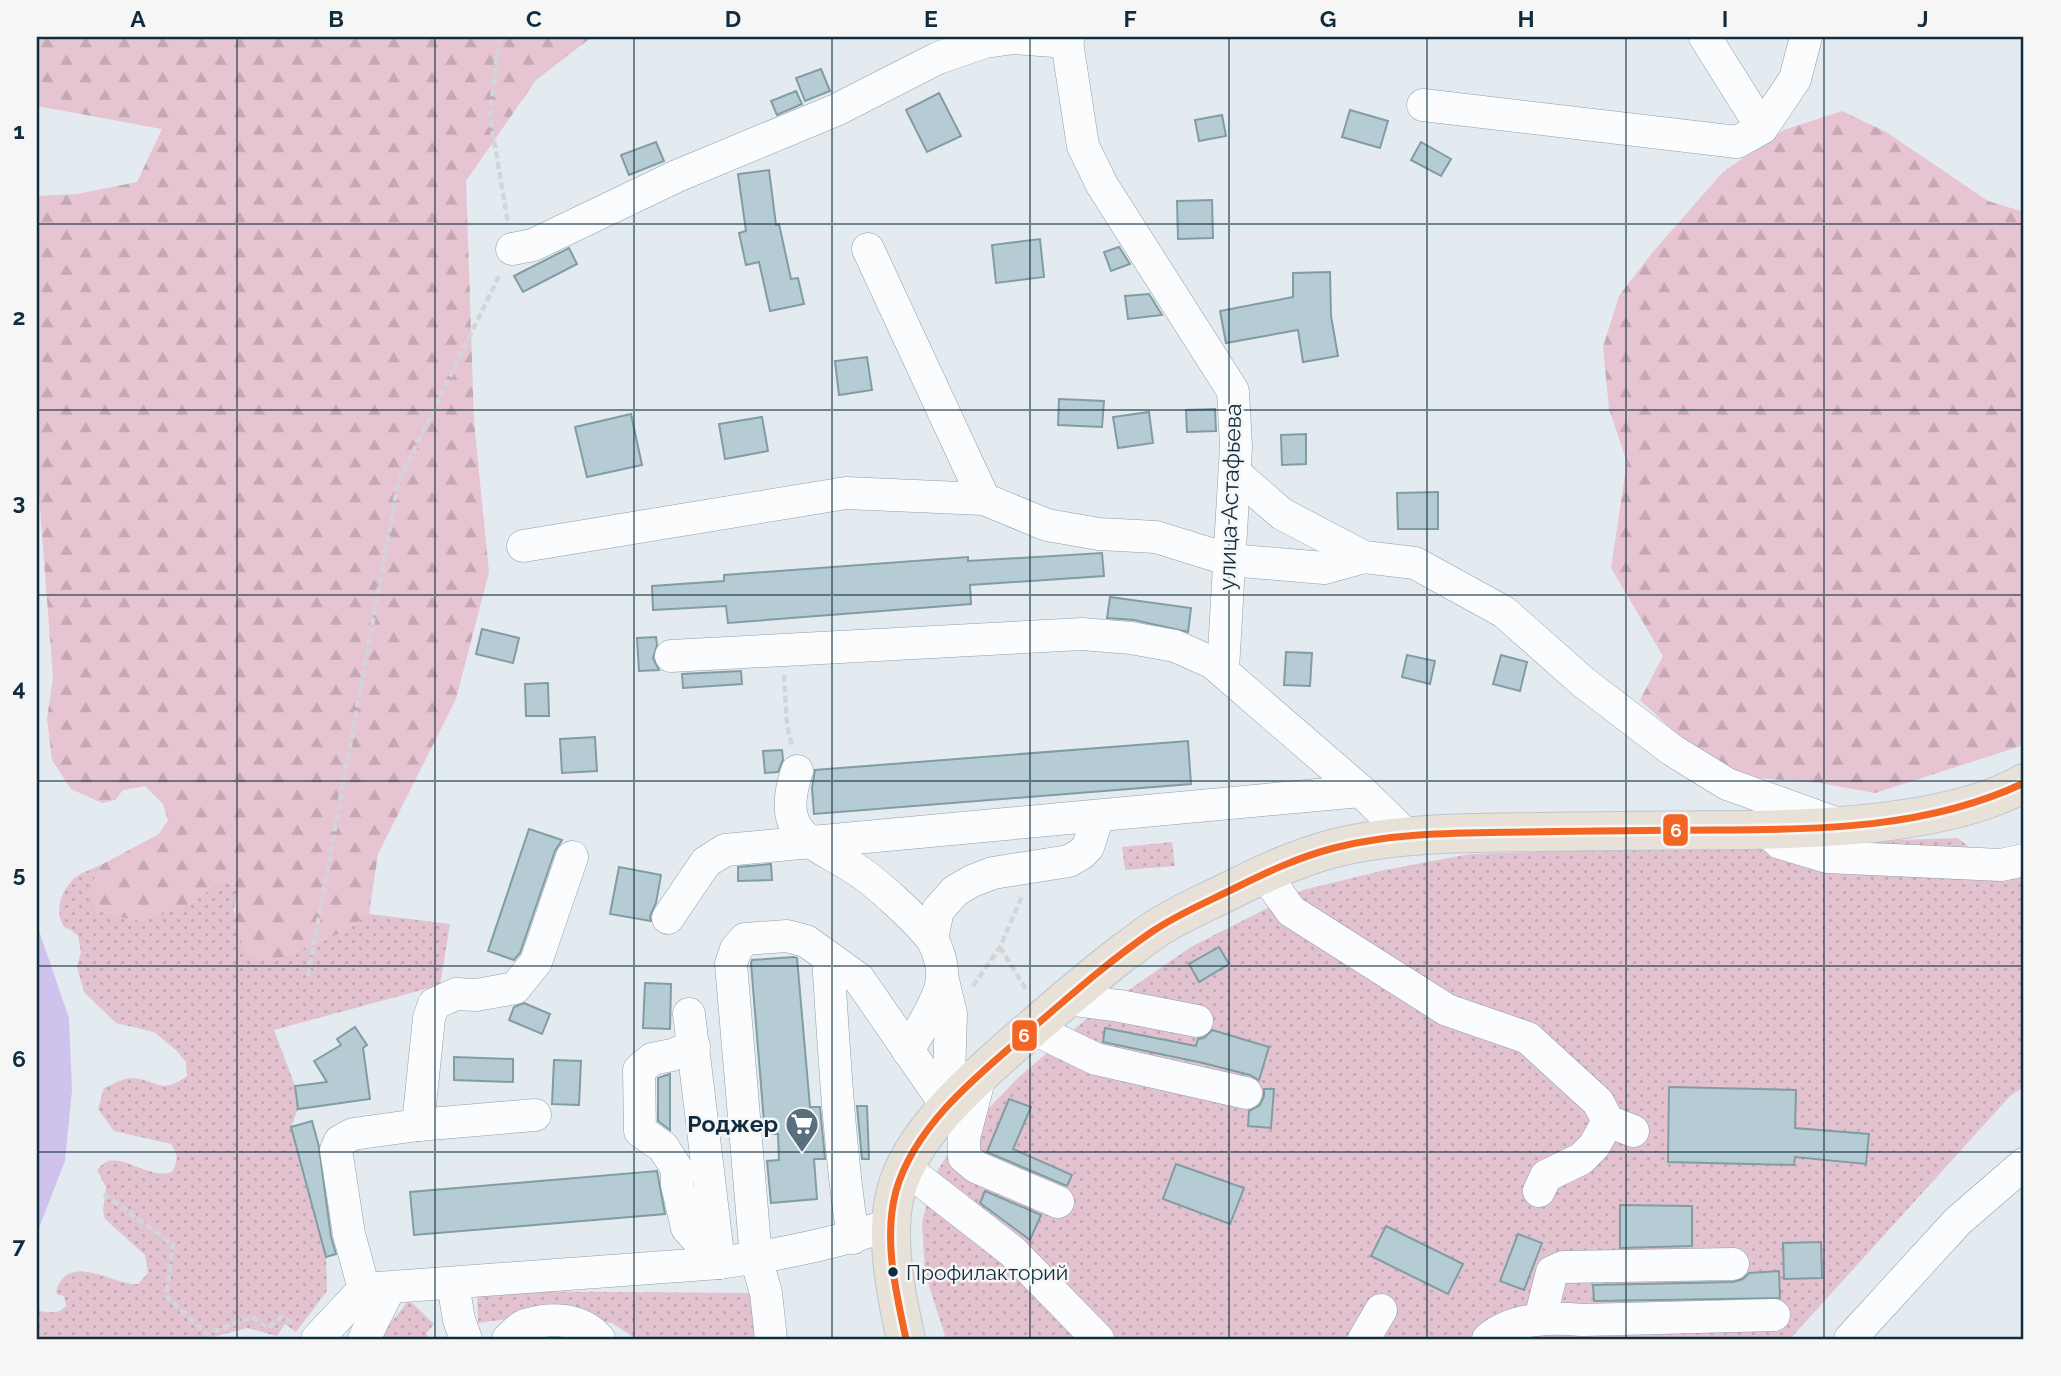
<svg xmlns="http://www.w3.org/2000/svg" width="2061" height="1376" viewBox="0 0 2061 1376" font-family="Raleway,sans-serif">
	<defs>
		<pattern id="grass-dots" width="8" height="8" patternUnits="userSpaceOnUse" patternTransform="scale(1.75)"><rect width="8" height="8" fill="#e3c2cf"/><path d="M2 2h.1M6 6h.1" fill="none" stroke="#c2a7b3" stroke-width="1.8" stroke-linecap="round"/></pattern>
		<pattern id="forest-firs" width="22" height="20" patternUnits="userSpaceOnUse" patternTransform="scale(1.75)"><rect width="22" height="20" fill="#e6c4d1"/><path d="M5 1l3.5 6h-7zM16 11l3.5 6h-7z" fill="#c4a9b4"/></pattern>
	</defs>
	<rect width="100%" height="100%" fill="#e3eaf0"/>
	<g fill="url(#grass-dots)">
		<path d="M 1958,838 L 2001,874 L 2024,864 L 2024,1087 L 2010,1096 L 1790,1339 L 946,1339 L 925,1273 L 922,1223 L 932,1180 L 954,1144 L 1019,1077 L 1085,1020 L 1191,947 L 1303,890 L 1385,870 L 1470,854 Z"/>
		<path d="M 1172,842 L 1175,866 L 1125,870 L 1122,847 Z"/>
		<path d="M 101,865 L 89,891 L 191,904 L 222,880 L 241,890 L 233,911 L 276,960 L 343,932 L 369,914 L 450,924 L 440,985 L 274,1030 L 295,1086 L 298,1109 L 291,1127 L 326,1257 L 327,1291 L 296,1332 L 285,1324 L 277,1336 L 247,1328 L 206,1339 L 37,1339 L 37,1311 C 48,1311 57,1316 66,1306 L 64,1296 L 58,1295 L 56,1292 C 67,1250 115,1286 138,1284 L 148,1273 L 145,1255 L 105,1219 L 103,1211 L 106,1187 L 97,1170 C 100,1167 102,1164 106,1162 C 124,1154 151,1180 172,1172 C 178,1161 178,1154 171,1144 L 114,1131 L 98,1109 L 104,1088 C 112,1085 123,1078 131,1078 C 157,1079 160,1096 187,1076 L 186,1062 L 177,1051 L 154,1032 L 116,1023 L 84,992 L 77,967 L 81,952 L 78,936 L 71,930 L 64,927 C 54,911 61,889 76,877 C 82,872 93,869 101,865 Z"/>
		<path d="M 477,1291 L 757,1293 L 763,1339 L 636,1339 L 612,1323 L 574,1315 L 516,1318 L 478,1323 Z"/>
		<path d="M 409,1300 L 434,1324 L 426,1334 L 430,1339 L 378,1339 Z"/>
	</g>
	<g fill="url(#forest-firs)">
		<path d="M 37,37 L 592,37 L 536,80 L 466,181 L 474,421 L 489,572 L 456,699 L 378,854 L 369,914 L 343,932 L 276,960 L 252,959 C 233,929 229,925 241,890 L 222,880 L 191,904 L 143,922 L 106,914 L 94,908 L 89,891 L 101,865 L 159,834 L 168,820 L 163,804 L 145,786 L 123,790 L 115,800 L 102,803 L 71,789 L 52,760 L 47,719 L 53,678 L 37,469 L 37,196 L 77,194 L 137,182 L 162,129 L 37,106 Z"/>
		<path d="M 1842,111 L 1886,132 L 1988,201 L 2024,212 L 2024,745 L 1875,793 L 1820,783 L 1757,778 L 1705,760 L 1640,700 L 1663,656 L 1611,568 L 1627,462 L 1609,409 L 1603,347 L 1619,296 L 1652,253 L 1723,172 L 1784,130 Z"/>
	</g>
	<path fill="#cfc3ed" d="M 37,925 L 69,1018 L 72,1090 L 65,1161 L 37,1233 Z"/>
	<g fill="#b6ccd4" stroke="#829ca4" stroke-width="2">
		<path d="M 821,69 L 830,91 L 805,101 L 796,78 Z"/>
		<path d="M 796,91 L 802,104 L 777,115 L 771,101 Z"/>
		<path d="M 939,93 L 961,136 L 927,152 L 906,110 Z"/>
		<path d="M 1350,110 L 1388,121 L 1380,148 L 1342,137 Z"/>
		<path d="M 1222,115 L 1226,136 L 1199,141 L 1195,120 Z"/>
		<path d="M 656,142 L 664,161 L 629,175 L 621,155 Z"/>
		<path d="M 1421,142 L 1451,159 L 1441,176 L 1411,160 Z"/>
		<path d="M 769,170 L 776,225 L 779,224 L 791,279 L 798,278 L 804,304 L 770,311 L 759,262 L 746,265 L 739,233 L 746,231 L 738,174 Z"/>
		<path d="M 1212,200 L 1213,238 L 1178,239 L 1177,201 Z"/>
		<path d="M 1040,239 L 1044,277 L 996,283 L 992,245 Z"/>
		<path d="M 1119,247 L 1130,264 L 1111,271 L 1104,252 Z"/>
		<path d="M 569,248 L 577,264 L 523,292 L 514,276 Z"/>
		<path d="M 1330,272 L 1331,316 L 1338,356 L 1303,362 L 1298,330 L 1226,343 L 1220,311 L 1293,297 L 1293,273 Z"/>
		<path d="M 1149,294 L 1162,315 L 1128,319 L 1125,296 Z"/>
		<path d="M 867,357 L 872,390 L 839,395 L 835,361 Z"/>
		<path d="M 1059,399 L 1104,401 L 1102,427 L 1058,425 Z"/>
		<path d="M 1215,409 L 1216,431 L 1187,432 L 1186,410 Z"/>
		<path d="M 1149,412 L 1153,443 L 1118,448 L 1113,417 Z"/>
		<path d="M 631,414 L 642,465 L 587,477 L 575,427 Z"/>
		<path d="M 762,417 L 768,451 L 725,459 L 719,424 Z"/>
		<path d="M 1306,434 L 1306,464 L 1282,465 L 1281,435 Z"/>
		<path d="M 1438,492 L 1438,529 L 1398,529 L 1397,493 Z"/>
		<path d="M 1102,553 L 1104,576 L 970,585 L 971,604 L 728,623 L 726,606 L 653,610 L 652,586 L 724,581 L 724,575 L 968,557 L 968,561 Z"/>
		<path d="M 1110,597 L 1191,608 L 1188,632 L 1134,620 L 1107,618 Z"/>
		<path d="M 482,629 L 519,638 L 513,663 L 476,654 Z"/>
		<path d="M 656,637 L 657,645 L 653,658 L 659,670 L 639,671 L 637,638 Z"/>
		<path d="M 1286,652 L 1312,653 L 1310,686 L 1284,685 Z"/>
		<path d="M 1407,655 L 1435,661 L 1430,684 L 1402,677 Z"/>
		<path d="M 1501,655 L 1527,662 L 1520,691 L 1493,684 Z"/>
		<path d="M 741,671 L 742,684 L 683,688 L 682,674 Z"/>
		<path d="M 548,683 L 549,716 L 526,716 L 525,684 Z"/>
		<path d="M 595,737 L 597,771 L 562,773 L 560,739 Z"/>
		<path d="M 1188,741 L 1191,784 L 814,814 L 812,788 L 815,770 Z"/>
		<path d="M 782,750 L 783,760 L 778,772 L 765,773 L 763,751 Z"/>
		<path d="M 529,829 L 562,840 L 555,851 L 520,953 L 514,960 L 488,951 Z"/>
		<path d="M 771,864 L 772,880 L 738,881 L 738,867 Z"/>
		<path d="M 619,867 L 661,875 L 656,903 L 650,916 L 651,921 L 610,914 Z"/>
		<path d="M 1219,947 L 1229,964 L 1199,982 L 1189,964 Z"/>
		<path d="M 794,957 L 797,958 L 810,1107 L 820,1107 L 825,1159 L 814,1159 L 817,1199 L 771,1203 L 767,1161 L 779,1160 L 778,1134 L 765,1134 L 751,963 L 752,960 Z"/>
		<path d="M 645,983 L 671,984 L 670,1029 L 643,1028 Z"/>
		<path d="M 524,1003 L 550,1014 L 542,1034 L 509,1020 L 514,1007 Z"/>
		<path d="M 355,1027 L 367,1045 L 363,1048 L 370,1099 L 298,1109 L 295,1086 L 327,1082 L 314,1061 L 341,1045 L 337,1039 Z"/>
		<path d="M 1105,1028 L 1196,1046 L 1198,1039 L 1204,1038 L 1212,1030 L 1269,1047 L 1259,1080 L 1250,1075 L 1203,1063 L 1103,1042 Z"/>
		<path d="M 454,1057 L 513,1059 L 513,1082 L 454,1080 Z"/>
		<path d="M 554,1060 L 581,1061 L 579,1105 L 552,1104 Z"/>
		<path d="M 670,1074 L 670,1130 L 658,1121 L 658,1078 Z"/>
		<path d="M 1669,1087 L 1796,1090 L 1795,1128 L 1869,1134 L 1866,1164 L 1795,1157 L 1794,1165 L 1668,1162 Z"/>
		<path d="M 1264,1089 L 1274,1089 L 1271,1128 L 1248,1126 L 1249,1111 L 1260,1105 L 1264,1096 Z"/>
		<path d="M 1009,1099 L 1031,1107 L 1013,1149 L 1072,1175 L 1067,1186 L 987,1152 Z"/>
		<path d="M 857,1106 L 867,1106 L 869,1159 L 862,1159 Z"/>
		<path d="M 312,1121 L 319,1147 L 331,1237 L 336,1254 L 326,1257 L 291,1127 Z"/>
		<path d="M 1176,1164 L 1244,1188 L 1230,1224 L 1163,1199 Z"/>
		<path d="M 657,1171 L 665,1214 L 414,1235 L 410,1192 Z"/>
		<path d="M 985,1191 L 1041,1215 L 1030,1240 L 980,1203 Z"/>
		<path d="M 1620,1205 L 1692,1206 L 1692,1246 L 1620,1248 Z"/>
		<path d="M 1386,1226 L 1463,1264 L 1448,1294 L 1371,1256 Z"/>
		<path d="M 1518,1234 L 1542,1243 L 1524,1290 L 1500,1281 Z"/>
		<path d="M 1821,1242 L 1822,1278 L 1784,1279 L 1783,1243 Z"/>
		<path d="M 1779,1271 L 1780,1298 L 1594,1301 L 1593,1285 L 1733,1282 L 1743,1279 L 1749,1273 Z"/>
	</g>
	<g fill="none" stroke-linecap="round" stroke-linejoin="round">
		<defs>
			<g id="minor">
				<path d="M 1069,37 L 1067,42 L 1083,146 L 1102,185 L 1233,391 L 1236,446 L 1223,669"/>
				<path d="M 1705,37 L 1762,128"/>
				<path d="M 1423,105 L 1737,142 L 1762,128 L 1795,79 L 1806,37"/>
				<path d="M 512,249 L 533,245 L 677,176 L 836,110 L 938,58 L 985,42 L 1014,38 L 1067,42"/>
				<path d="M 868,249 L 984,499"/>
				<path d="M 1235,473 L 1282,514 L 1364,557 L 1415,563 L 1504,612 L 1583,682 L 1672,750 L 1727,784 L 1836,823"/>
				<path d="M 523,546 L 846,493 L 984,499 L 1047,525 L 1099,534 L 1156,537 L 1230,560 L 1324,568 L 1364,557"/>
				<path d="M 671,656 L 1082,634 L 1131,638 L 1175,646 L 1213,663 L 1361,791 L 1407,836"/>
				<path d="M 797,771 C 775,837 811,840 857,870 C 876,882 917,920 931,938 C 938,948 943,966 942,979 C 941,999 918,1032 908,1051"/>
				<path d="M 1765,829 L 1780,843 L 1827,857 L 2001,865 L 2024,860"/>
				<path d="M 1264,873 L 1291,911 L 1447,1010 L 1528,1038 L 1598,1102 L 1608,1121 L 1633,1131"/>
				<path d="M 668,918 L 706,862 L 725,850 L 1361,791"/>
				<path d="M 932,939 L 938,910 L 955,891 L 972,881 L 993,873 L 1069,861 L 1081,854 L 1088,847 L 1098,816"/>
				<path d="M 828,957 C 834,1051 839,1145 853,1238"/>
				<path d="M 943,980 L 951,1014 L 948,1108"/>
				<path d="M 1066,999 L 1120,1006 L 1197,1021"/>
				<path d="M 689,1014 L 719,1263"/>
				<path d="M 1032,1028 L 1096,1059 L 1246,1093"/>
				<path d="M 694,1046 L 672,1055 L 652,1059 L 639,1070 L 640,1131 L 663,1147 L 677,1169 L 677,1185 L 687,1228 L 719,1263"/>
				<path d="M 980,1076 L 964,1138 L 964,1157 L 976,1167 L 1058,1202"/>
				<path d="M 418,1125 L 429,1018 L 434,1004 L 456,994 L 476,995 L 515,988 L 536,962 L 572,857"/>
				<path d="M 905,1168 L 1013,1252 L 1098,1339"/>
				<path d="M 1539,1191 L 1546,1176 L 1581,1159 L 1594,1146 L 1608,1121"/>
				<path d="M 453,1284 L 459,1320 L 466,1339"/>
				<path d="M 364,1289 L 349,1234 L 336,1150 L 340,1141 L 353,1134 L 418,1125 L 535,1115"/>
				<path d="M 1540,1319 L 1552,1272 L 1563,1267 L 1733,1264"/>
				<path d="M 317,1339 L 364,1289 L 719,1263 C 778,1255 836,1244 891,1224"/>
				<path d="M 364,1339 L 389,1289"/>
				<path d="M 508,1339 C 513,1335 519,1327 526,1325 C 552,1317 581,1318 599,1339"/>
				<path d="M 771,1339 L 766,1293 L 756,1258 L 731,964 L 736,949 L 745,939 L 787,936 L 806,941 L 859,979 L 948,1108"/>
				<path d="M 1364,1339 L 1381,1310"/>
				<path d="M 1488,1339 C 1512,1318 1551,1317 1582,1320 L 1774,1315"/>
				<path d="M 1850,1339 L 1958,1221 L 2024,1164"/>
			</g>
			<path id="major" d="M 906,1339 C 896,1296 884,1235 896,1191 C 911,1134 972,1081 1015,1043 C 1051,1012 1086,981 1124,952 C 1136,944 1147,934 1159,927 C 1181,913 1205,903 1229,891 C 1267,872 1305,854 1348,845 C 1410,832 1476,833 1539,832 C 1608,831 1677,830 1746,830 C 1827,829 1954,823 2024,783"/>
		</defs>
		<use href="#minor" stroke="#8e9fab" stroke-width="33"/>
		<use href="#major" stroke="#bcc6cc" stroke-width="40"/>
		<g stroke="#d3d6d9" stroke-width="4.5" stroke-dasharray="7 3.5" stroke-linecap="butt">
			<path d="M 499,37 L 490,117 L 508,223"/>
			<path d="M 784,675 L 787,726 L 792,746"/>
			<path d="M 1000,947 L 1027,991"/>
			<path d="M 308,976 L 398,483 L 500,274"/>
			<path d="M 973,986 L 1000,947 L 1022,896"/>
			<path d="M 104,1194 L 173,1245 L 166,1296 L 207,1334 L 252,1317 L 268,1328 L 283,1316 L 294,1324"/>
		</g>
		<use href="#minor" stroke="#fbfcfd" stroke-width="32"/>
		<use href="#major" stroke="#e7e1d8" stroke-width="38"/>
		<defs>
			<path id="bus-1" d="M 906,1339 C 896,1292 883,1239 896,1191 C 914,1128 972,1080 1020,1039 C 1063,1002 1106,963 1153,931 C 1178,914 1207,902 1235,888 C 1267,872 1299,857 1334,848 C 1396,832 1461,833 1525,832 C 1589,831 1653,830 1717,830 C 1821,830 1929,828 2024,783"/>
		</defs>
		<use href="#bus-1" stroke="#f6f6f6" stroke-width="12"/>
		<use href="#bus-1" stroke="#f26522" stroke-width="7"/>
	</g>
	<path fill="none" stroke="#102d40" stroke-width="2" stroke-opacity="0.55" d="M 237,37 L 237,1339M 435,37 L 435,1339M 634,37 L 634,1339M 832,37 L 832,1339M 1030,37 L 1030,1339M 1229,37 L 1229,1339M 1427,37 L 1427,1339M 1626,37 L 1626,1339M 1824,37 L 1824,1339M 37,224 L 2024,224M 37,410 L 2024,410M 37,595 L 2024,595M 37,781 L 2024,781M 37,966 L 2024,966M 37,1152 L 2024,1152"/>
	<defs>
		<symbol id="supermarket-pin" viewBox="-11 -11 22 30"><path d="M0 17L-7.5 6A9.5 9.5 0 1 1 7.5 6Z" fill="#5a6f7e" stroke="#f6f6f6"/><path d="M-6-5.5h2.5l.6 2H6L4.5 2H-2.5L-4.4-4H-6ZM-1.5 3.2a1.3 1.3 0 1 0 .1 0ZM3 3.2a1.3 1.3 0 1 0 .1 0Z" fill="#fff"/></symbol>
	</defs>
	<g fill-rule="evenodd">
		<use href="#supermarket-pin" x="783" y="1105" width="38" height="52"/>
	</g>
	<circle fill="#102d40" stroke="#f6f6f6" stroke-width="2.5" cx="893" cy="1272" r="6"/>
	<g text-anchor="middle" stroke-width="5" stroke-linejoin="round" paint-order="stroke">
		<g font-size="21" fill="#102d40" stroke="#f6f6f6" text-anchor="start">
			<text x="906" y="1280">Профилакторий</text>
		</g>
		<g font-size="23" fill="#102d40" stroke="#f6f6f6">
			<text transform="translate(1230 497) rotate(-88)" y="8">улица Астафьева</text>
		</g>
		<g font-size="23" font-weight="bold" fill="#102d40" stroke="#f6f6f6" text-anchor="end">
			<text x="778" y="1132">Роджер</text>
		</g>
	</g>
	<g stroke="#f6f6f6" stroke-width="2.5">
		<rect x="1662" y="813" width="27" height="34" rx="7" fill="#f26522"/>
		<rect x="1011" y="1019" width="27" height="33" rx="7" fill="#f26522"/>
	</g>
	<g font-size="19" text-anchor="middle" font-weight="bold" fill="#fff">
		<text x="1676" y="837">6</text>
		<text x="1024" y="1042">6</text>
	</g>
	<rect width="2061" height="1376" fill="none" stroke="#f6f6f6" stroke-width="77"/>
	<rect x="38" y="38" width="1984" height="1300" fill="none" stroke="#102d40" stroke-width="2.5"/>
	<g font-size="23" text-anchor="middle" font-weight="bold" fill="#102d40">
		<text x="138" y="27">A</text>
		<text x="336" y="27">B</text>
		<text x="534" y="27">C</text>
		<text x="733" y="27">D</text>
		<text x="931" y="27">E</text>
		<text x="1130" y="27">F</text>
		<text x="1328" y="27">G</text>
		<text x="1526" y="27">H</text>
		<text x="1725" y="27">I</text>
		<text x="1923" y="27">J</text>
		<text x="19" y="139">1</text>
		<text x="19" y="325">2</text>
		<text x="19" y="510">3</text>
		<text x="19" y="696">4</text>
		<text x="19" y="882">5</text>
		<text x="19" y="1067">6</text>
		<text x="19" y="1253">7</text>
	</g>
</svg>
